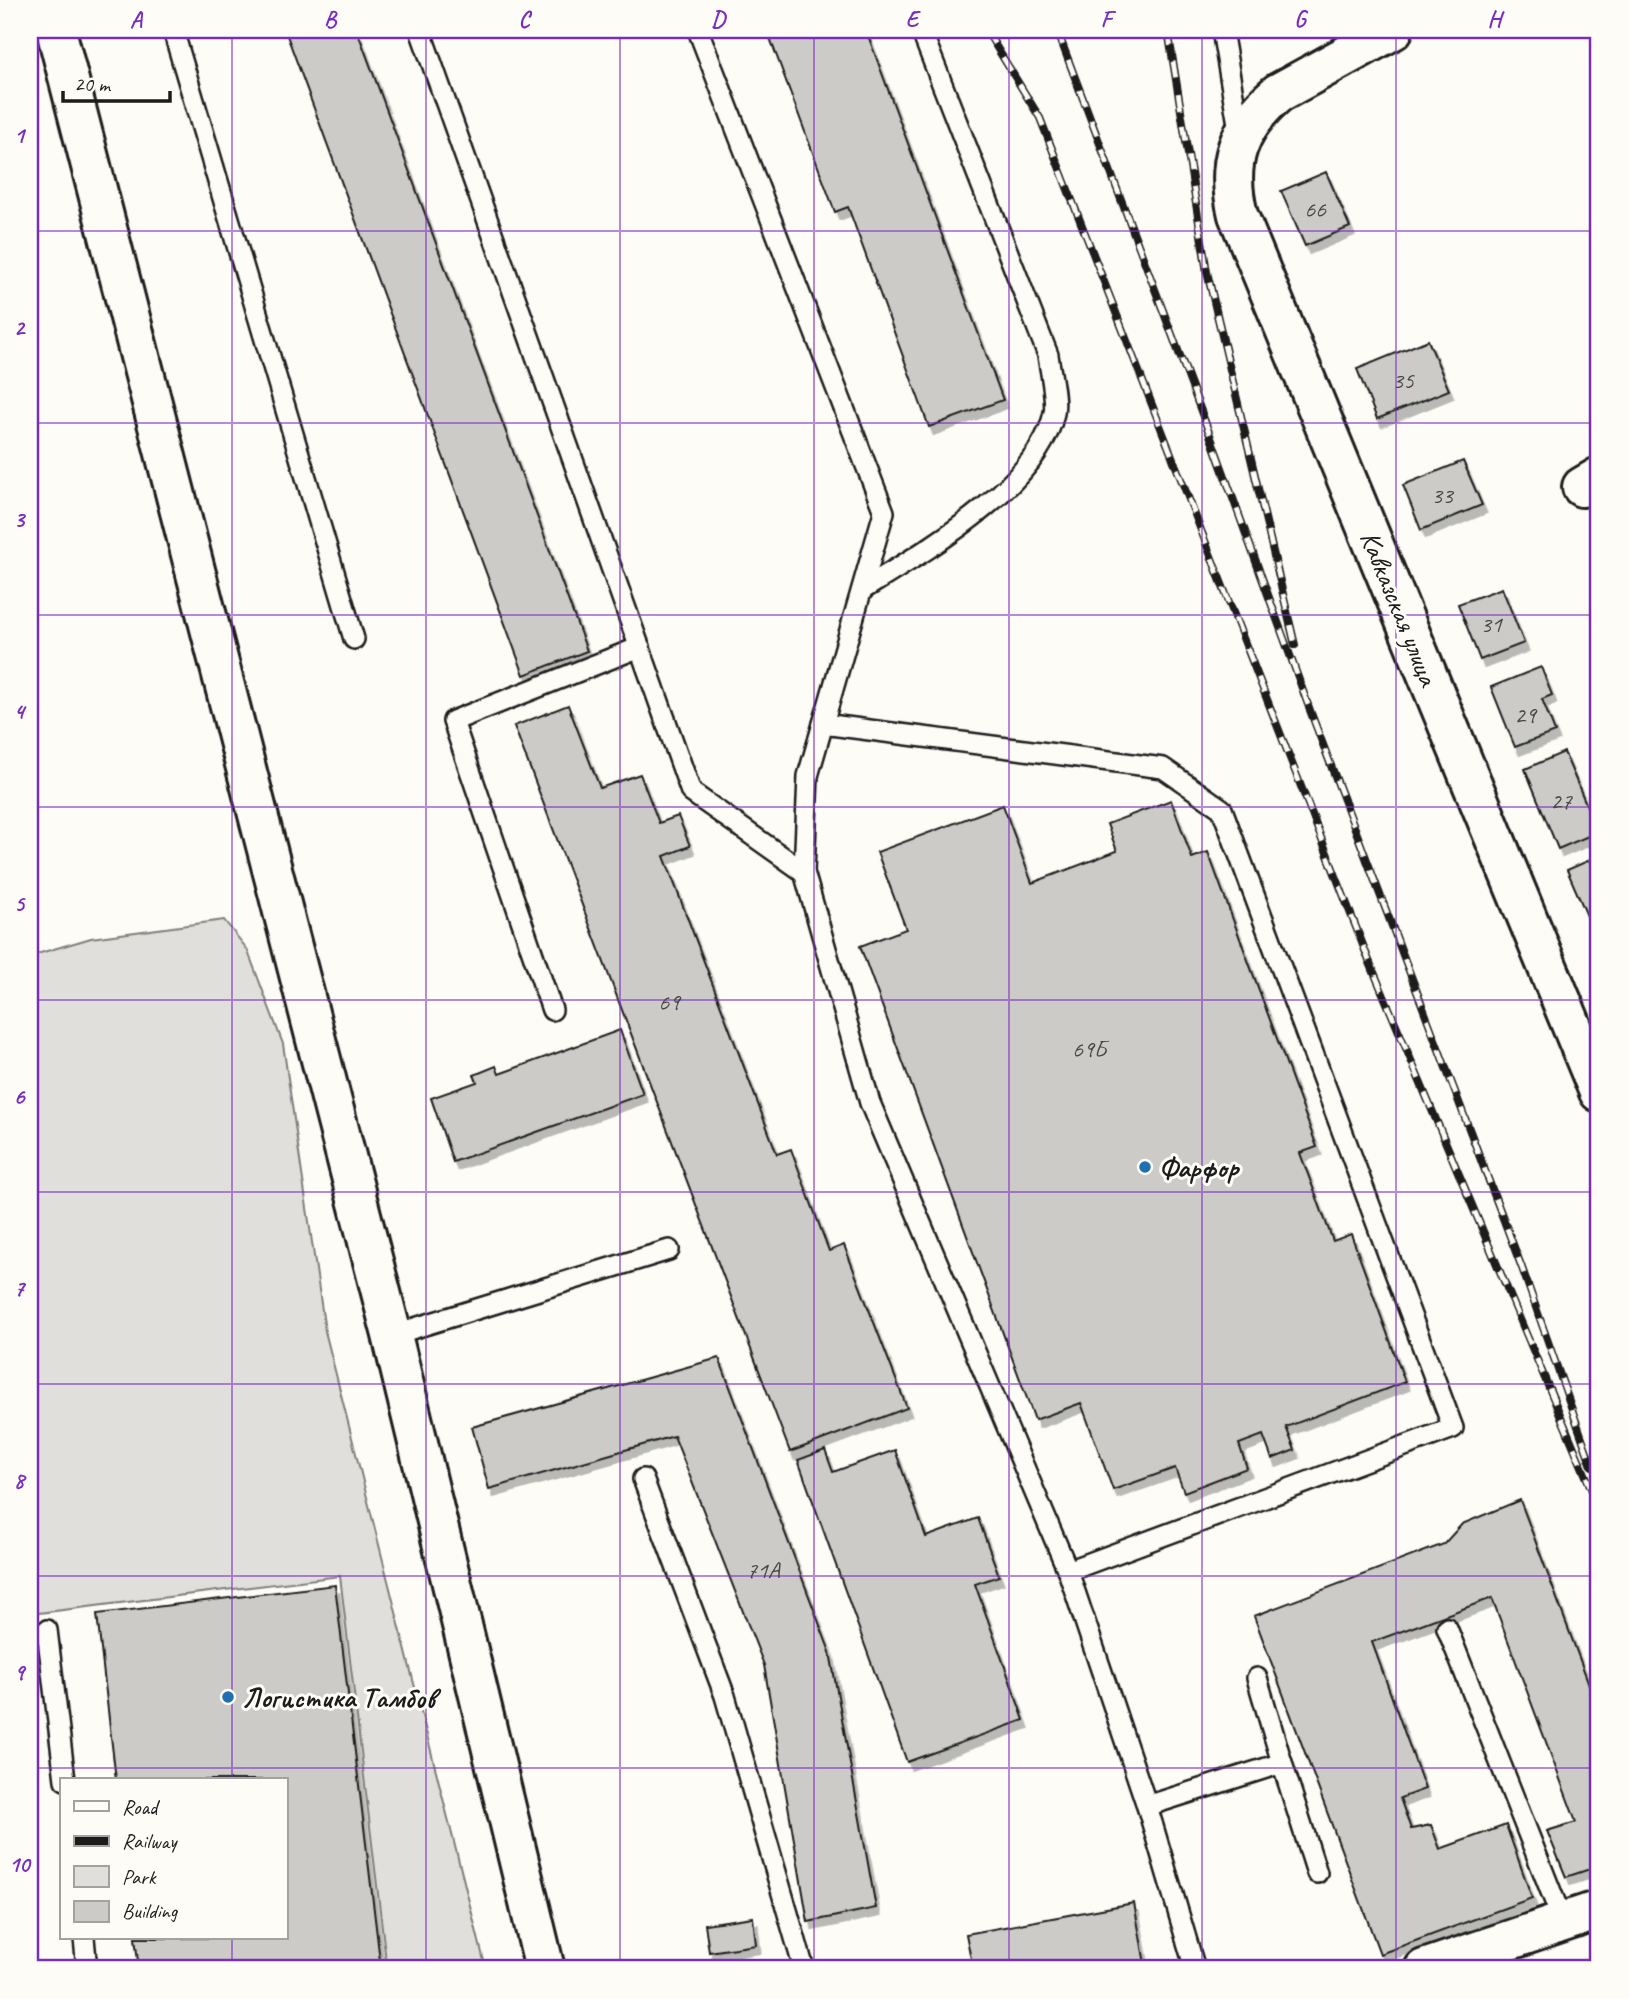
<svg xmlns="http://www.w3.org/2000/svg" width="1629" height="1999" viewBox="0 0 1629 1999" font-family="Caveat,sans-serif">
	<defs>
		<filter id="shadow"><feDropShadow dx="4.5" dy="8" stdDeviation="0" flood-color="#0004"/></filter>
	</defs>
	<rect width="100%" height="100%" fill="#fdfcf7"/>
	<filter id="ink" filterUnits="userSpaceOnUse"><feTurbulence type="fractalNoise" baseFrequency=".0143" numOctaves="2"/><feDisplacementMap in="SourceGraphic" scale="14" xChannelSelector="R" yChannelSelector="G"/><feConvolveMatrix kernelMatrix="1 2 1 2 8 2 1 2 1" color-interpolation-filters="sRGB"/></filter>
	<g filter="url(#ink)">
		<path fill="#e0dfdb" stroke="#7e7e7c" stroke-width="2" d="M 224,920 L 247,949 L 283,1044 L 325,1331 L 486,1969 L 387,1969 L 340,1576 L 30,1614 L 30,956 L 91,938 Z"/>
		<g fill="#cccbc8" stroke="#1c1c1c" stroke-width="2" filter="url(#shadow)">
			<path d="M 285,30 L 357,30 L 587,651 L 524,675 Z"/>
			<path d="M 767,30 L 866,30 L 1003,400 L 929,427 L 848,207 L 835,212 Z"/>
			<path d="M 1326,172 L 1350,227 L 1305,246 L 1281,191 Z"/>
			<path d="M 1428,340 L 1449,390 L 1377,419 L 1357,369 Z"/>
			<path d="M 1463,461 L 1482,505 L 1421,530 L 1403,485 Z"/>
			<path d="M 1502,588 L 1524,643 L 1480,660 L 1458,604 Z"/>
			<path d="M 1541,667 L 1552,695 L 1542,699 L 1555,732 L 1515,747 L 1491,687 Z"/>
			<path d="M 568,705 L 600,788 L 640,774 L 659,823 L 678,816 L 690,846 L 664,856 L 777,1154 L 791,1149 L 829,1251 L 844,1245 L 907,1408 L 790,1452 L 514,726 Z"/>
			<path d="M 1564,752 L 1598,832 L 1558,849 L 1525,769 Z"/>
			<path d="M 1171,800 L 1192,858 L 1208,852 L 1317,1147 L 1300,1153 L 1333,1241 L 1351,1234 L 1405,1382 L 1286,1427 L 1295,1450 L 1272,1459 L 1263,1435 L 1239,1444 L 1247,1468 L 1184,1492 L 1175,1468 L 1113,1490 L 1081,1403 L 1035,1420 L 860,946 L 906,929 L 877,852 L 1003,805 L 1032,883 L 1117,851 L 1107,824 Z"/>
			<path d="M 1599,856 L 1599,938 L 1597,939 L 1567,870 Z"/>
			<path d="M 620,1030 L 643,1094 L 453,1162 L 431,1098 L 477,1082 L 474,1075 L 496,1066 L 499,1074 Z"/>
			<path d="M 719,1358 L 830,1652 L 876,1908 L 808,1922 L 764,1665 L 674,1436 L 489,1489 L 472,1427 Z"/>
			<path d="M 825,1450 L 833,1472 L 895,1450 L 926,1537 L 978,1518 L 999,1576 L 975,1584 L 1024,1720 L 907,1762 L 798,1460 Z"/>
			<path d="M 1520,1500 L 1599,1711 L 1599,1866 L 1566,1877 L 1547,1831 L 1576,1822 L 1492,1598 L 1372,1642 L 1425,1789 L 1400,1798 L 1411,1829 L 1431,1825 L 1440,1849 L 1506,1825 L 1532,1898 L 1380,1954 L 1254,1616 L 1444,1544 L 1462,1524 Z"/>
			<path d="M 335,1585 L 381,1969 L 139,1969 L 135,1938 L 285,1938 L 285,1780 L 116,1780 L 97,1614 Z"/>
			<path d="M 1134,1903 L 1145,1964 L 1115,1969 L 973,1969 L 966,1934 Z"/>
			<path d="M 753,1917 L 756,1945 L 709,1952 L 705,1924 Z"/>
		</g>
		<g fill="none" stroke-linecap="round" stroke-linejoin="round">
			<defs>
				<g id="lane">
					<path d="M 173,30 L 354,639"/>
					<path d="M 420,30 L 691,792 L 804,872"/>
					<path d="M 698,30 L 884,512 L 808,776 L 804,872 L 870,1103 L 1068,1571 L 1147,1806 L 1195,1969"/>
					<path d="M 1222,30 L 1240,136"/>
					<path d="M 862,590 C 921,553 1039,487 1054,413 C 1057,399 1050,371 1048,355 L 921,30"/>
					<path d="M 823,724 L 1163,768 L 1222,809 L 1453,1428 L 1068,1571"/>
					<path d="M 552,1010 L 453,721 L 640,647"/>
					<path d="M 392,1335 L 669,1250"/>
					<path d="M 643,1479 L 725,1696 L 804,1969"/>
					<path d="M 1447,1628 L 1563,1922"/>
					<path d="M 47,1630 L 65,1780"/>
					<path d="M 1282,1763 L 1317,1873"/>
					<path d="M 1147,1806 L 1282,1763 L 1257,1678"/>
					<path d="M 84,1938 L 87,1969"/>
				</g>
				<g id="street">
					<path d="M 56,30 L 392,1335 L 545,1969"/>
					<path d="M 1393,30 L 1278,93 C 1237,128 1225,163 1238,215 L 1599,1092"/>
					<path d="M 1582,487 L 1599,477"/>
					<path d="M 1424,1969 L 1599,1910"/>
				</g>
			</defs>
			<use href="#lane" stroke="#1c1c1c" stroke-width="24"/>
			<use href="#street" stroke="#1c1c1c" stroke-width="44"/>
			<use href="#lane" stroke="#fdfcf7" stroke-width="19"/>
			<use href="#street" stroke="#fdfcf7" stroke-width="38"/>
			<defs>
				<g id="rail">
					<path d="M 986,30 L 1040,118 L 1368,958 L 1599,1507"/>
					<path d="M 1057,30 L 1210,435 L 1311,713 L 1522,1268 L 1592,1466"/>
					<path d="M 1168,30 L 1207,272 L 1295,645"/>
				</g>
			</defs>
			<use href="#rail" stroke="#1c1c1c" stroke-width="8"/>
			<use href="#rail" stroke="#fdfcf7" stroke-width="5" stroke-dasharray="16" stroke-linecap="butt"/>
		</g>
	</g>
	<path fill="none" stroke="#7b2cbf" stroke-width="2" stroke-opacity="0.55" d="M 232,30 L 232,1780M 426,30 L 426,1969M 620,30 L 620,1969M 814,30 L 814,1969M 1009,30 L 1009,1969M 1202,30 L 1202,1969M 1396,30 L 1396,1969M 30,231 L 1599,231M 30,423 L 1599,423M 30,615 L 1599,615M 30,807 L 1599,807M 30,1000 L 1599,1000M 30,1192 L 1599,1192M 30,1384 L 1599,1384M 30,1576 L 1599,1576M 30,1768 L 1599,1768M 232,1938 L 232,1969"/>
	<g fill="#1f6fb2" stroke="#fdfcf7" stroke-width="2.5">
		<circle cx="1145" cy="1167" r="7"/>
		<circle cx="228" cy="1697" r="7"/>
	</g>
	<g text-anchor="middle" stroke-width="6" stroke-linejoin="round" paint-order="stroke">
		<g font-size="24" fill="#484847">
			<text x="1315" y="217">66</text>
			<text x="1403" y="388">35</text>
			<text x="1442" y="503">33</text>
			<text x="1491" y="632">31</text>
			<text x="1525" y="723">29</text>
			<text x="1561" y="809">27</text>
			<text x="669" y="1010">69</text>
			<text x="1089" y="1057">69Б</text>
			<text x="763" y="1578">71А</text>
		</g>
		<g font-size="28" fill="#1c1c1c" stroke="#fdfcf7">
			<text transform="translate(1400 608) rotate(68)" y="10">Кавказская улица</text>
		</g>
		<g font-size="28" font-weight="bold" fill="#1c1c1c" stroke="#fdfcf7" text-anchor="start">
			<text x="1159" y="1177">Фарфор</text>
			<text x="242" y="1707">Логистика Тамбов</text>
		</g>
	</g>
	<rect width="1629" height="1999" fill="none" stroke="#fdfcf7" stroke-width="77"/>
	<rect x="60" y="1778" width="228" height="161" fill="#fdfcf7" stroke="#a3a29f" stroke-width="2"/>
	<rect x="74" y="1801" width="35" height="10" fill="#fdfcf7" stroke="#a3a29f" stroke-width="2"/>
	<text x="122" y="1814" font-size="21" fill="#1c1c1c">Road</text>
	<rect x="74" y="1836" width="35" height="10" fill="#1c1c1c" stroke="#a3a29f" stroke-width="2"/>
	<text x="122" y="1848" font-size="21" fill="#1c1c1c">Railway</text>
	<rect x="74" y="1866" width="35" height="21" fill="#e0dfdb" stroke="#a3a29f" stroke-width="2"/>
	<text x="122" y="1884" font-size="21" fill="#1c1c1c">Park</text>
	<rect x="74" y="1901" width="35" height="21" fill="#cccbc8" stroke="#a3a29f" stroke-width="2"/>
	<text x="122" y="1918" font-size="21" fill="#1c1c1c">Building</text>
	<path d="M63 91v10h107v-10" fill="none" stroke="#1c1c1c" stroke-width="3.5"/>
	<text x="74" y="91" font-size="21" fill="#1c1c1c" stroke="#fdfcf7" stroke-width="5" paint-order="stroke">20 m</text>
	<rect x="38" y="38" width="1552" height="1922" fill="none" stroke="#7b2cbf" stroke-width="2.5"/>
	<g font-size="23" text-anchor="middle" font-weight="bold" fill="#7b2cbf">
		<text x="136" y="27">A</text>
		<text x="330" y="27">B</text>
		<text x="524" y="27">C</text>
		<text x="718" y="27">D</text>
		<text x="912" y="27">E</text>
		<text x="1106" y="27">F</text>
		<text x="1300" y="27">G</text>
		<text x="1494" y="27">H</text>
		<text x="19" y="143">1</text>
		<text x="19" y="335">2</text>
		<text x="19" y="527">3</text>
		<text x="19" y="719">4</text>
		<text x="19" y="911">5</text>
		<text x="19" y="1104">6</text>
		<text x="19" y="1296">7</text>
		<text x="19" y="1488">8</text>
		<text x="19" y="1680">9</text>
		<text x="19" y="1872">10</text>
	</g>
</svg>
